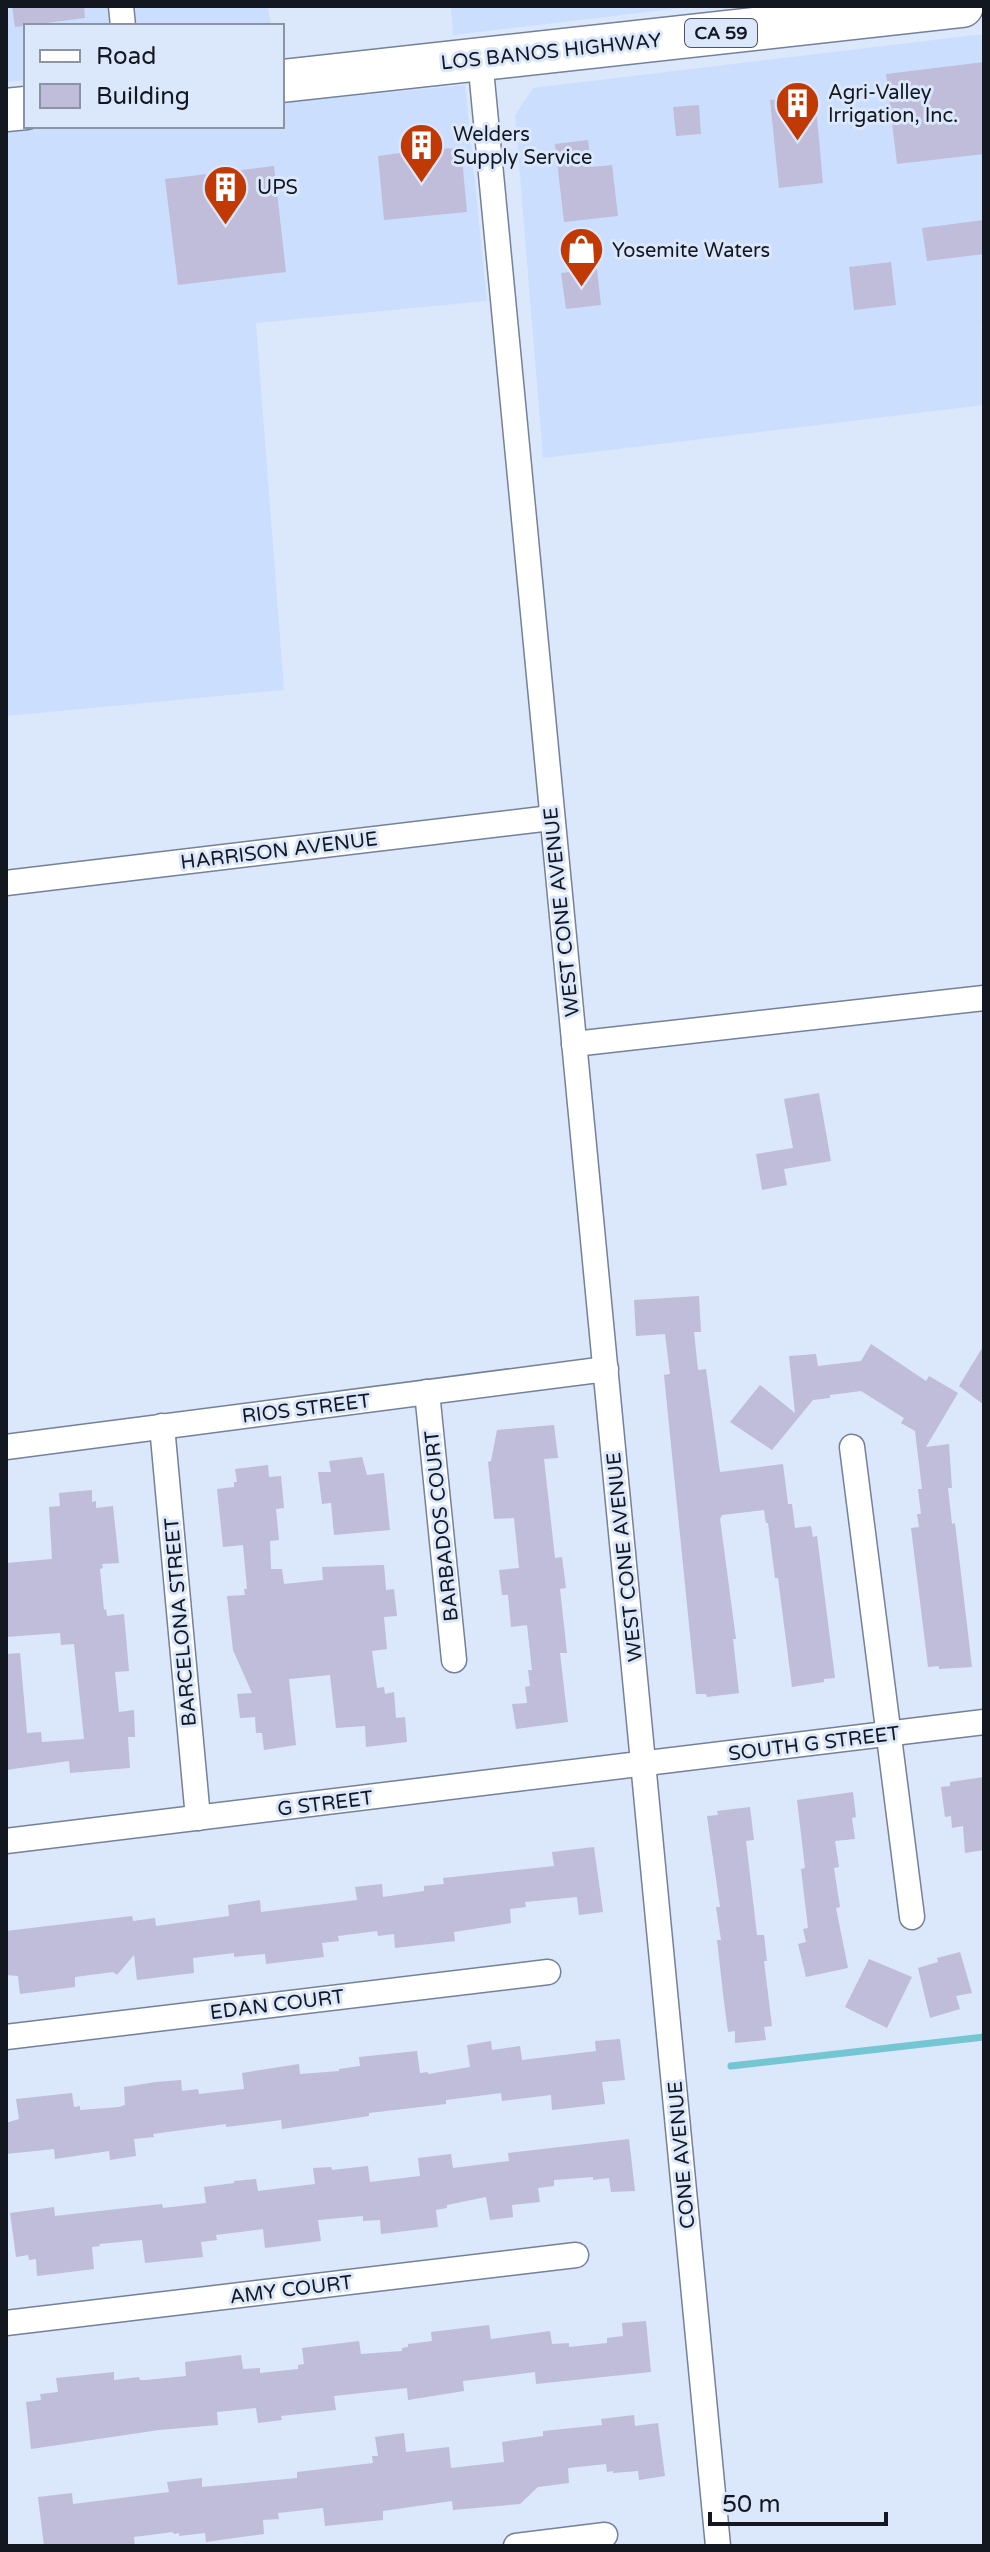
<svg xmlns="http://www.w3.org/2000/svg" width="990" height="2552" viewBox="0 0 990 2552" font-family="'Varela Round',sans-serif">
	<rect width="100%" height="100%" fill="#dbe7fb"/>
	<g fill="#ccdefe">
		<path d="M 6,6 L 268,6 L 271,26 L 26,26 L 26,80 L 6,82 Z"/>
		<path d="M 451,6 L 698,6 L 453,35 Z"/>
		<path d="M 984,34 L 984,323 L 981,324 L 984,350 L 984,405 L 543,458 L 515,115 L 533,88 Z"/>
		<path d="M 465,85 L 487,301 L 256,323 L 284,690 L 6,716 L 6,131 L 54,126 L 282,126 L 282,103 Z"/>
	</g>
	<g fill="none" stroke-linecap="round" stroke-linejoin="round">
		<path stroke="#73c6d2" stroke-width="7" d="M 731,2066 L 984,2037"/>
	</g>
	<g fill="#bfbdd9">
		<path d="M 12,6 L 84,6 L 85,18 L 15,27 Z"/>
		<path d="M 984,62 L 984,154 L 897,164 L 886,74 Z"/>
		<path d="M 815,96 L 823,183 L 779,188 L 770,100 Z"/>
		<path d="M 699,105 L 701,134 L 676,136 L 673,107 Z"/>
		<path d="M 588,140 L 591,167 L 612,165 L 618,216 L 564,222 L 555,144 Z"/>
		<path d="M 461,148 L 467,212 L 384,220 L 378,156 L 430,149 Z"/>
		<path d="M 274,166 L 286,272 L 178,285 L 165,179 Z"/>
		<path d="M 984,220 L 984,254 L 927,261 L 922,228 Z"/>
		<path d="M 891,262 L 896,305 L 854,310 L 849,267 Z"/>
		<path d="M 597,269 L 601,305 L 566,309 L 561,273 Z"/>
		<path d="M 819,1093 L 831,1161 L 784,1169 L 787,1185 L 762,1190 L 756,1154 L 793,1148 L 784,1099 Z"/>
		<path d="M 699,1296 L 701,1332 L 694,1332 L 698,1370 L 706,1369 L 720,1472 L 783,1464 L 788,1504 L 792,1504 L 795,1528 L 811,1526 L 813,1537 L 817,1536 L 835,1678 L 824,1679 L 824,1682 L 792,1687 L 778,1578 L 775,1578 L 768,1523 L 766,1523 L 764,1510 L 722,1515 L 720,1519 L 736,1639 L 733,1639 L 739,1693 L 707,1697 L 706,1694 L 696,1694 L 664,1375 L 670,1374 L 665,1334 L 636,1336 L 634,1300 Z"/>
		<path d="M 871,1344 L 926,1381 L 929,1376 L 958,1393 L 926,1447 L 949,1444 L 952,1488 L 948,1488 L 952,1524 L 955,1523 L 972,1667 L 939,1669 L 939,1666 L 928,1667 L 911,1528 L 919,1527 L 917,1514 L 921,1514 L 918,1489 L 922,1489 L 915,1431 L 901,1423 L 904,1418 L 861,1391 L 830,1395 L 830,1398 L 813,1400 L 772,1450 L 730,1422 L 760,1385 L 795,1413 L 789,1356 L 816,1354 L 818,1366 L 861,1361 Z"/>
		<path d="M 984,1345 L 984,1405 L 959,1386 Z"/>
		<path d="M 554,1425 L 558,1458 L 544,1459 L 555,1558 L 562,1557 L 566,1588 L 560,1589 L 567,1653 L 560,1653 L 568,1722 L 516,1729 L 512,1704 L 527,1703 L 525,1687 L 530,1686 L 528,1670 L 532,1670 L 527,1625 L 511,1627 L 508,1595 L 502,1595 L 499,1570 L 519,1568 L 514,1518 L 494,1519 L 488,1462 L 491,1461 L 497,1430 Z"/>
		<path d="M 362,1457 L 367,1475 L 384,1473 L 390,1530 L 334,1535 L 331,1503 L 322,1504 L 318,1472 L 331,1472 L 329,1461 Z"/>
		<path d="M 268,1465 L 269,1477 L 281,1476 L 284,1508 L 276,1509 L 279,1540 L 270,1541 L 271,1569 L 282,1569 L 284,1584 L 323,1580 L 322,1567 L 384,1565 L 386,1590 L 394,1589 L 397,1616 L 384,1617 L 387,1649 L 372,1651 L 377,1688 L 384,1687 L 385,1694 L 394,1692 L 396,1718 L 405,1717 L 407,1742 L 366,1747 L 365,1726 L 336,1728 L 330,1675 L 289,1679 L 296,1745 L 264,1750 L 262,1733 L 256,1733 L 255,1717 L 240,1718 L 237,1694 L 252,1693 L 233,1650 L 227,1596 L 245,1595 L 244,1589 L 247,1589 L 243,1545 L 223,1547 L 217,1489 L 234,1487 L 234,1482 L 237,1482 L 235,1469 Z"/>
		<path d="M 92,1490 L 92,1502 L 96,1501 L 96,1508 L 113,1506 L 119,1563 L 102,1564 L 103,1568 L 100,1569 L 104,1610 L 106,1609 L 107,1616 L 124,1614 L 129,1671 L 115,1672 L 119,1712 L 134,1710 L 135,1737 L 128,1737 L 130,1768 L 70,1773 L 69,1761 L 6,1770 L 6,1654 L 20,1653 L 27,1733 L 41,1732 L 42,1742 L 84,1739 L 74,1644 L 61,1645 L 60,1633 L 6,1637 L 6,1563 L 52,1559 L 49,1507 L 60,1506 L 59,1493 Z"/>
		<path d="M 984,1777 L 984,1850 L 965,1853 L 963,1826 L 952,1828 L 951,1816 L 945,1817 L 941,1787 L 950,1786 L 950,1782 Z"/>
		<path d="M 853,1792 L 856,1817 L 852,1818 L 855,1839 L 835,1841 L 839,1867 L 834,1868 L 840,1907 L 836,1908 L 848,1968 L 806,1977 L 798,1944 L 806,1942 L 803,1929 L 808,1928 L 801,1869 L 805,1868 L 797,1800 Z"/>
		<path d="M 750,1807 L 754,1840 L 746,1841 L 757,1935 L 764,1935 L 767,1961 L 764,1961 L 772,2026 L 764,2027 L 766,2040 L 735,2043 L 735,2031 L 728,2032 L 724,2002 L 717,1940 L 721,1940 L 716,1907 L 720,1907 L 707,1816 L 718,1815 L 717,1811 Z"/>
		<path d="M 594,1847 L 603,1912 L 579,1915 L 577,1897 L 525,1902 L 526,1907 L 510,1909 L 511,1923 L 454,1932 L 455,1941 L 395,1948 L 394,1934 L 378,1936 L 377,1931 L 338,1936 L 339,1941 L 322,1943 L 324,1957 L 266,1964 L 265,1954 L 234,1957 L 234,1953 L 193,1958 L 194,1973 L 137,1980 L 134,1955 L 117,1975 L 113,1972 L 75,1977 L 75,1987 L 20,1994 L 18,1976 L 6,1975 L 6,1931 L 132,1916 L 133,1921 L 155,1918 L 156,1926 L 229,1916 L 228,1905 L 260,1900 L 261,1912 L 357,1900 L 355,1887 L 382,1884 L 383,1897 L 424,1891 L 424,1886 L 444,1884 L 443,1878 L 554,1866 L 552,1852 Z"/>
		<path d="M 960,1952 L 972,1993 L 956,1996 L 960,2009 L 930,2018 L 918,1968 L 938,1962 L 937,1958 Z"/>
		<path d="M 869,1959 L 912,1977 L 887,2028 L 845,2007 Z"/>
		<path d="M 620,2039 L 625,2080 L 602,2082 L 605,2104 L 552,2110 L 551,2095 L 502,2101 L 501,2093 L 446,2100 L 446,2104 L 369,2113 L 369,2116 L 282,2129 L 281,2120 L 226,2127 L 226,2124 L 153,2134 L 154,2137 L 134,2139 L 136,2156 L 110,2160 L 109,2151 L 55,2159 L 54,2149 L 6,2154 L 6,2123 L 19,2119 L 16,2099 L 72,2093 L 74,2107 L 80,2106 L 80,2110 L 119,2107 L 125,2105 L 124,2087 L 156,2082 L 181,2080 L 182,2091 L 198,2089 L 199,2094 L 244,2089 L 242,2073 L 299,2064 L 300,2074 L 339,2071 L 339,2069 L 360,2066 L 359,2057 L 417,2051 L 420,2073 L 428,2072 L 428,2074 L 470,2067 L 467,2045 L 491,2041 L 492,2050 L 520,2046 L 522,2060 L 596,2051 L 595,2041 Z"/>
		<path d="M 629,2139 L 635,2191 L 611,2192 L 609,2178 L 593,2180 L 593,2177 L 554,2180 L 554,2186 L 538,2188 L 540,2202 L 512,2205 L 513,2217 L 490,2220 L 486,2197 L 447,2205 L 447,2208 L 436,2210 L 438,2227 L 381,2234 L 380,2220 L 363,2221 L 363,2216 L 318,2220 L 321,2241 L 265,2248 L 263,2229 L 216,2235 L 217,2240 L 201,2242 L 203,2257 L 145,2263 L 142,2240 L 99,2244 L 100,2246 L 92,2247 L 94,2269 L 37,2276 L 36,2259 L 29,2260 L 28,2255 L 16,2257 L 10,2213 L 54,2207 L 55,2216 L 162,2204 L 163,2208 L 206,2203 L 204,2187 L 234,2183 L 234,2181 L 256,2179 L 258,2191 L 315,2184 L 313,2168 L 331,2167 L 332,2170 L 368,2166 L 370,2182 L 420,2176 L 418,2158 L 451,2154 L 453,2168 L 509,2161 L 508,2153 Z"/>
		<path d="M 646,2321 L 651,2372 L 536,2384 L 535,2372 L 463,2381 L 464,2391 L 408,2400 L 407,2388 L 334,2396 L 336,2410 L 281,2416 L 282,2420 L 258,2423 L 256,2408 L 217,2412 L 218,2425 L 159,2430 L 31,2449 L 26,2402 L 41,2400 L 40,2394 L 58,2392 L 56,2378 L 114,2372 L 114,2380 L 139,2377 L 140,2380 L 146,2380 L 186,2376 L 185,2362 L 241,2355 L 243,2369 L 260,2368 L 260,2373 L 298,2369 L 298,2365 L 304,2364 L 302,2348 L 359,2341 L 361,2354 L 402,2351 L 402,2348 L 408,2347 L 408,2344 L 432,2341 L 431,2332 L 489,2325 L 491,2339 L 550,2331 L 552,2344 L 569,2343 L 569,2347 L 607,2343 L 607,2338 L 623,2336 L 622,2323 Z"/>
		<path d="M 634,2415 L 635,2426 L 658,2423 L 665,2476 L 639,2480 L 638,2471 L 613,2473 L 613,2471 L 607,2472 L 606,2464 L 568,2468 L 569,2483 L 538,2487 L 520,2504 L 453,2510 L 452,2501 L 383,2511 L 383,2520 L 325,2526 L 323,2508 L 278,2513 L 279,2519 L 263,2520 L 264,2534 L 206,2542 L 205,2533 L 179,2536 L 179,2533 L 174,2534 L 173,2532 L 134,2537 L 135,2546 L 44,2546 L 38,2497 L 72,2493 L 73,2504 L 169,2492 L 167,2482 L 202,2478 L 202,2487 L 297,2478 L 297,2472 L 373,2463 L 372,2456 L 378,2456 L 375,2437 L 404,2433 L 406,2452 L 449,2447 L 451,2468 L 504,2462 L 502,2442 L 543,2436 L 543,2431 L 602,2425 L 601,2419 Z"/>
	</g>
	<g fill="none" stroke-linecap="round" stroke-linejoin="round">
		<defs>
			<g id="street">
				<path d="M 121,6 L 123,26"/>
				<path d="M 480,59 L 718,2546"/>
				<path d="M 6,883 L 551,818"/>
				<path d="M 574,1044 L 984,998"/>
				<path d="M 427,1392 L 454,1660"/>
				<path d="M 162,1426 L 198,1818"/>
				<path d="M 6,1447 L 606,1369"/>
				<path d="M 852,1447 L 912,1917"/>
				<path d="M 6,1841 L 984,1722"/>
				<path d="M 6,2037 L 548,1972"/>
				<path d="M 6,2323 L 576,2255"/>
				<path d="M 516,2546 L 605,2535"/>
			</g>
			<g id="highway">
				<path d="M 282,81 L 962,6"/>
				<path d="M 6,110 L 26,108"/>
			</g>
		</defs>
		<use href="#street" stroke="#748198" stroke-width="27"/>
		<use href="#highway" stroke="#748198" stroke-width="45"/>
		<use href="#street" stroke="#fff" stroke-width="24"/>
		<use href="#highway" stroke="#fff" stroke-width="42"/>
	</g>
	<defs>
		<symbol id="building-pin" viewBox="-11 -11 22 30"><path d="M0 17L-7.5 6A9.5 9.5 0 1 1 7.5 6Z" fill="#c13904" stroke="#dbe7fb"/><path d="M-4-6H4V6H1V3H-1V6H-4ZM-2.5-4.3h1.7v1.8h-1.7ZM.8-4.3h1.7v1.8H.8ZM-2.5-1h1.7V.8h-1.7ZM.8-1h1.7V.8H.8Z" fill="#fff"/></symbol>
		<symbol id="shop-pin" viewBox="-11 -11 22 30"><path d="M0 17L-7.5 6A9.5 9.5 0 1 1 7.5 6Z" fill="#c13904" stroke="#dbe7fb"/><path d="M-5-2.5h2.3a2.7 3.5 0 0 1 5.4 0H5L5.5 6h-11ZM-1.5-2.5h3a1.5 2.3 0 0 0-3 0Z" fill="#fff"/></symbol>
	</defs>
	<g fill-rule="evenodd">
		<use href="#building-pin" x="772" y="78" width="51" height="69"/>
		<use href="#building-pin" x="396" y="120" width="51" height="69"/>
		<use href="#building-pin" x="200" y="162" width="51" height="69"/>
		<use href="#shop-pin" x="556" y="224" width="51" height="69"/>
	</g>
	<g text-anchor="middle" stroke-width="6" stroke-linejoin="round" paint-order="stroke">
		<rect fill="#dbe7fb" stroke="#4f5662" stroke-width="2" x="685" y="19" width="72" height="28" rx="6"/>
		<g font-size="18" font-weight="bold" fill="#131820">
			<text x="721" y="39">CA 59</text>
		</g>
		<g font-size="20" fill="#131820" stroke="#dbe7fb">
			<text transform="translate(551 51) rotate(-6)" y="7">LOS BANOS HIGHWAY</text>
			<text transform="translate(279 850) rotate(-7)" y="7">HARRISON AVENUE</text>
			<text transform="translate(561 912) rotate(-96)" y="7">WEST CONE AVENUE</text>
			<text transform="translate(306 1408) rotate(-7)" y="7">RIOS STREET</text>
			<text transform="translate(441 1526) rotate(-96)" y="7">BARBADOS COURT</text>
			<text transform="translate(624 1557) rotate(-96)" y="7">WEST CONE AVENUE</text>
			<text transform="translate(180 1622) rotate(-95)" y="7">BARCELONA STREET</text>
			<text transform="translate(814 1743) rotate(-7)" y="7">SOUTH G STREET</text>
			<text transform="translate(325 1803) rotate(-7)" y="7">G STREET</text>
			<text transform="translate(277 2004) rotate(-7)" y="7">EDAN COURT</text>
			<text transform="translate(681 2155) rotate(-95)" y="7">CONE AVENUE</text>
			<text transform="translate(291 2289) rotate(-7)" y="7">AMY COURT</text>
		</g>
		<g font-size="20" fill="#131820" stroke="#dbe7fb" text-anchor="start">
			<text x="828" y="99">Agri-Valley<tspan x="828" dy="23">Irrigation, Inc.</tspan></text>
			<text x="453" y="141">Welders<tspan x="453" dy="23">Supply Service</tspan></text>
			<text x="257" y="194">UPS</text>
			<text x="612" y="257">Yosemite Waters</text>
		</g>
	</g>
	<rect width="990" height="2552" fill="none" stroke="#131820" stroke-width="16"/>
	<rect x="24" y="24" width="260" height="104" fill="#dbe7fb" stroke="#8b94a3" stroke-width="2"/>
	<rect x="40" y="50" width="40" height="12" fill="#ffffff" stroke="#8b94a3" stroke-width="2"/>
	<text x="96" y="64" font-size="24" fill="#131820">Road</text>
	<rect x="40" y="84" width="40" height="24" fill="#bfbdd9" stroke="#8b94a3" stroke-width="2"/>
	<text x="96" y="104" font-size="24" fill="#131820">Building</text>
	<path d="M710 2512v12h176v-12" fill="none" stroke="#131820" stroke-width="4"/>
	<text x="722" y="2512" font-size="24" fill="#131820" stroke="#dbe7fb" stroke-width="6" paint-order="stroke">50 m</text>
</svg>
